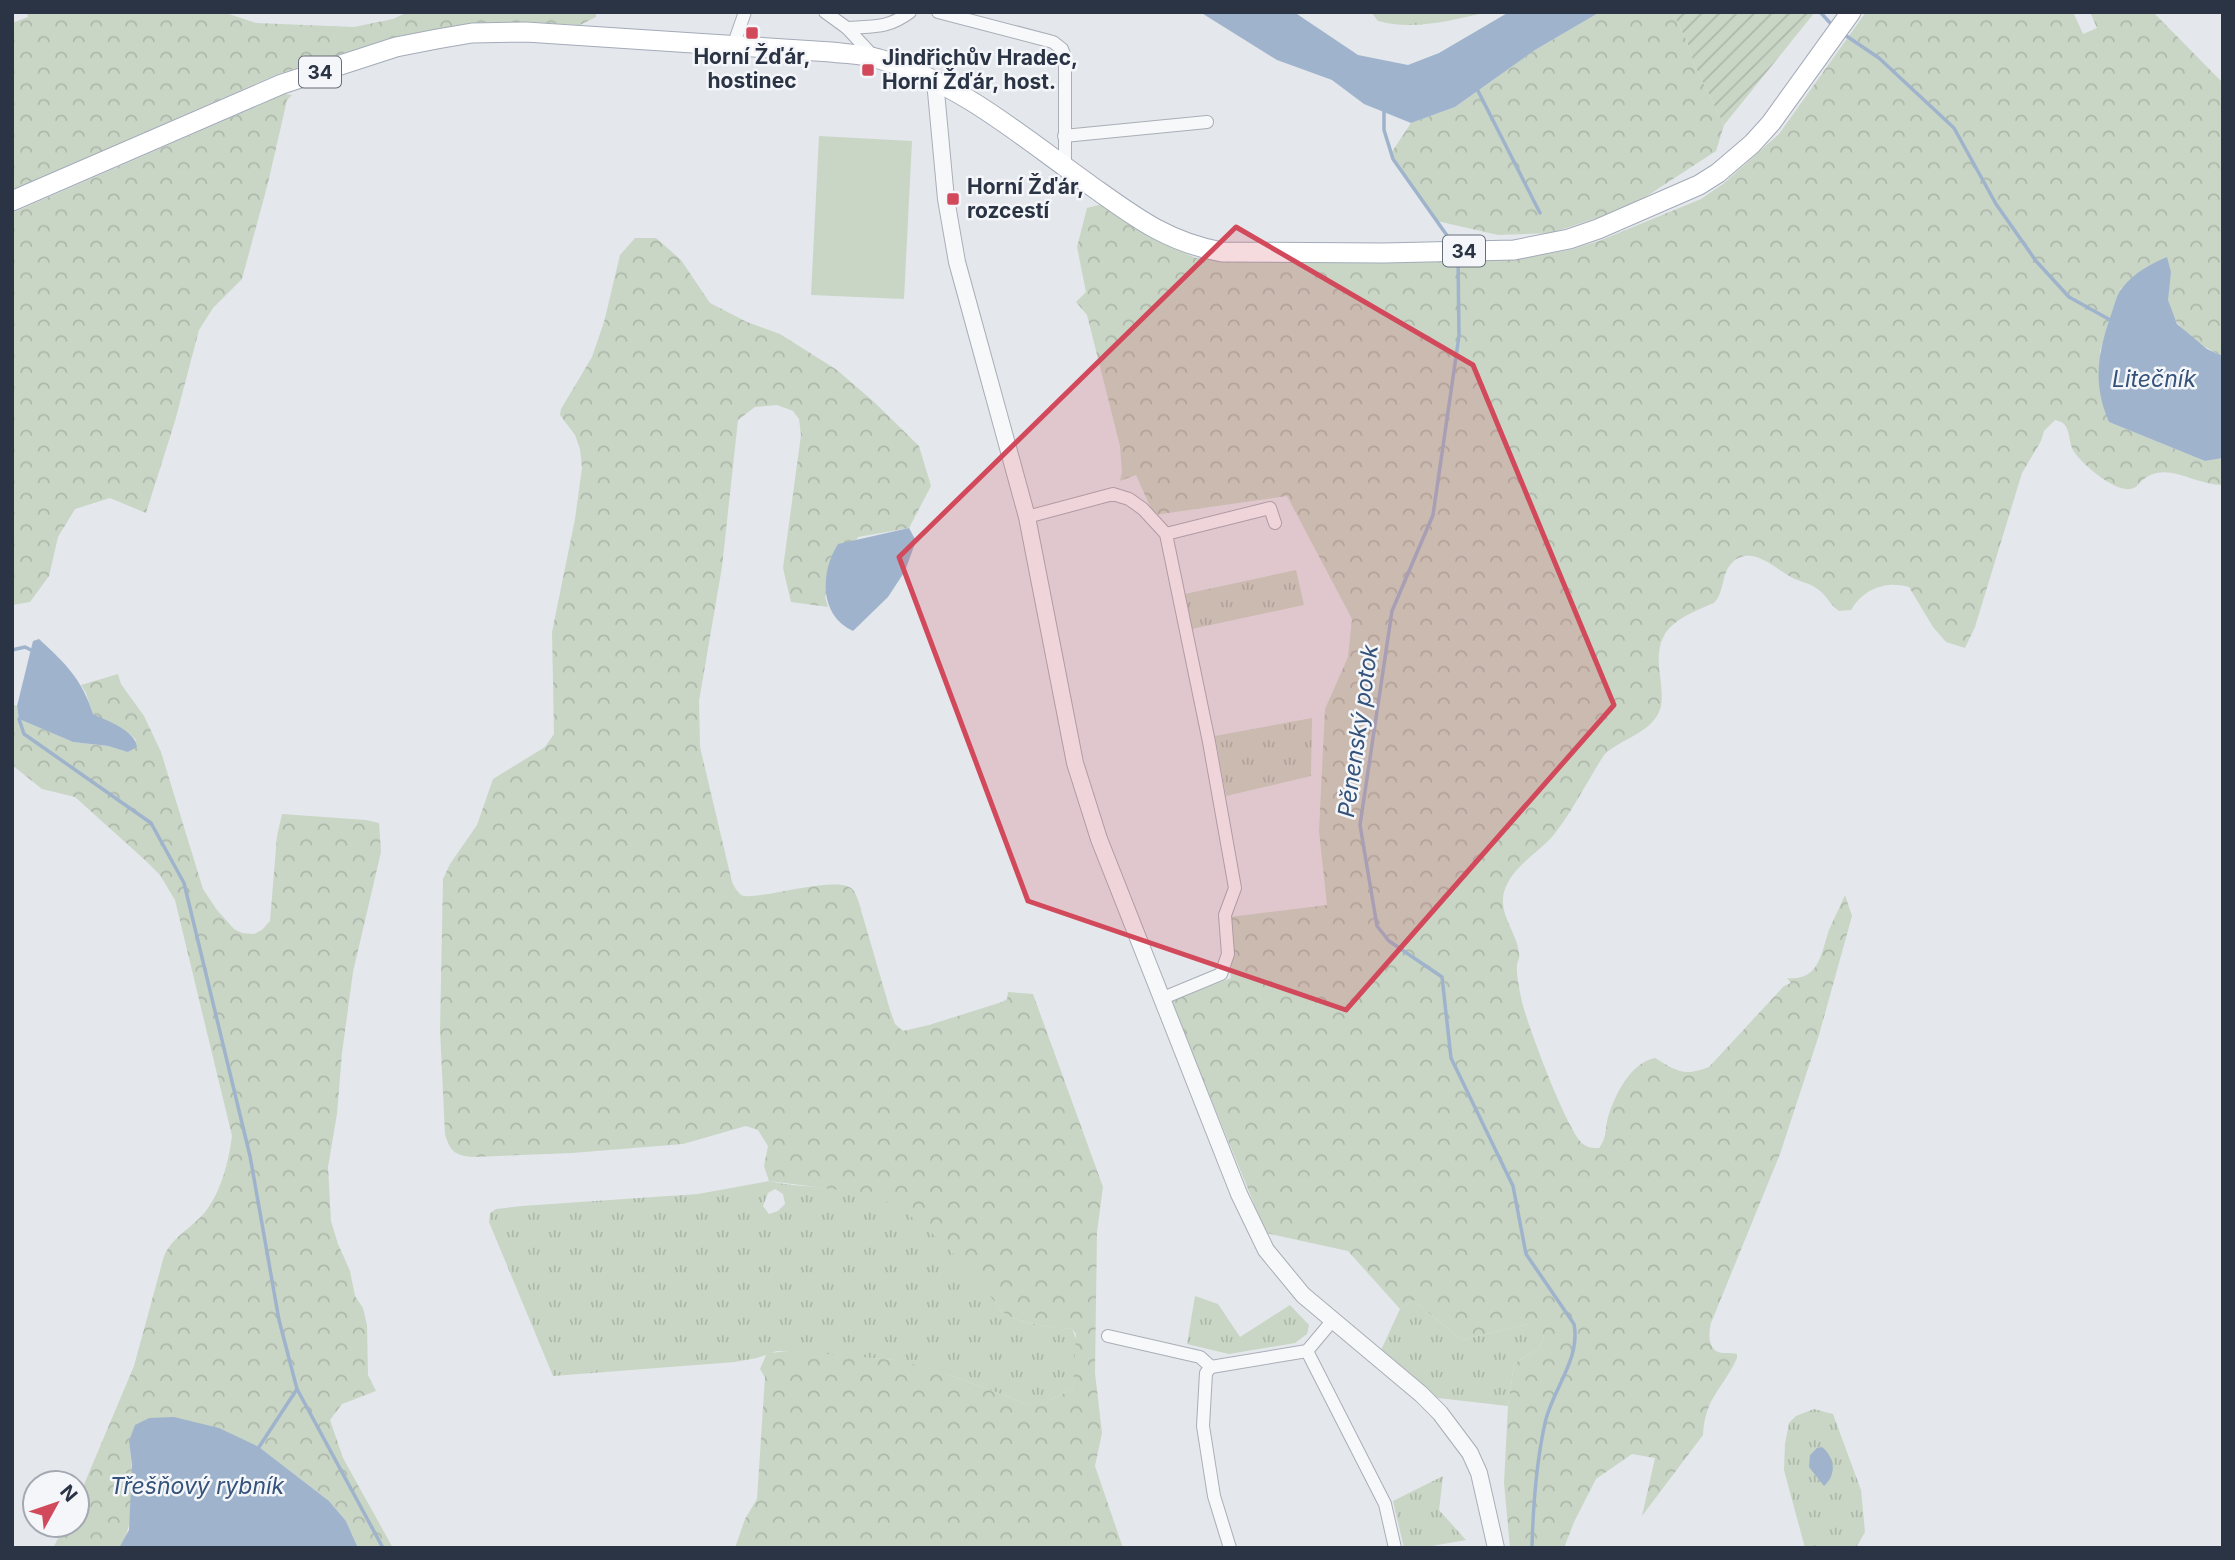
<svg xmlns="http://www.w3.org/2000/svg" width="2235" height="1560" viewBox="0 0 2235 1560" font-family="Inter,sans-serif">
	<defs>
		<pattern id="grass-tufts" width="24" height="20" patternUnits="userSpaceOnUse" patternTransform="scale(1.75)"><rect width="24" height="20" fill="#c9d6c5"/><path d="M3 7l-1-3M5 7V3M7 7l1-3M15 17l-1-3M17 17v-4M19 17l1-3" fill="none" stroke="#adb8ab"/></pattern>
		<pattern id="forest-crowns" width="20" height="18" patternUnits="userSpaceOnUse" patternTransform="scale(1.75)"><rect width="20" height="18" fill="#c9d6c5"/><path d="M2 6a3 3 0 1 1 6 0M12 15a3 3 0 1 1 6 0" fill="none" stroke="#adb8ab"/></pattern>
		<pattern id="garden-furrows" width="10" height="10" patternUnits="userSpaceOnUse" patternTransform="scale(1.75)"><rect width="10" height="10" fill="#c9d6c5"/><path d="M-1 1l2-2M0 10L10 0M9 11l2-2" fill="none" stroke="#adb8ab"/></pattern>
	</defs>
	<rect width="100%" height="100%" fill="#e4e7ec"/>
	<g fill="url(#grass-tufts)" fill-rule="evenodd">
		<path d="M 1371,12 L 1487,12 C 1454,20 1412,31 1378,21 Z"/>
		<path d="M 1296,570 L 1304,605 L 1192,629 L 1185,594 Z"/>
		<path d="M 1312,718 L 1311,776 L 1226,796 L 1215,736 Z"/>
		<path d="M 769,1181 C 802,1189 838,1185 871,1194 C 924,1208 970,1271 1003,1312 C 1021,1325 1050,1326 1072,1329 L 1077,1341 L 1073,1389 L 1040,1405 L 1030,1405 L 952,1376 L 894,1360 L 777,1351 L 757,1358 L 735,1362 L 553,1376 L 489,1222 L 490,1213 L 496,1209 L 522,1206 L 698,1194 ZM 775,1189 L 783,1194 L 785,1204 L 778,1211 L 769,1214 L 763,1206 L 768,1193 Z"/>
		<path d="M 1195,1296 L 1218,1304 L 1240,1337 L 1290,1305 L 1309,1325 L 1307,1334 L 1295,1343 L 1229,1354 L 1187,1344 Z"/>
		<path d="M 1413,1300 L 1462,1340 L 1527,1324 L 1539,1328 L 1544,1338 L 1539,1348 L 1514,1364 L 1508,1406 L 1438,1398 L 1429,1395 L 1381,1350 L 1400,1309 Z"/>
		<path d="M 1814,1409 L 1833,1414 L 1861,1490 L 1865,1532 L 1856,1548 L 1805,1548 L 1784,1470 L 1785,1444 L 1789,1423 L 1796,1416 Z"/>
		<path d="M 1443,1476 L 1439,1510 L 1466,1540 L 1420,1548 L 1404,1548 L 1393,1501 Z"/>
	</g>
	<g fill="url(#forest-crowns)">
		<path d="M 27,12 L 223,12 L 256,23 L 354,27 L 393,19 L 408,12 L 596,12 L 596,17 L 580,25 L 526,22 L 471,23 L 394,37 L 278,74 L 12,190 L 12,23 L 28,17 Z"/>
		<path d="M 1600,12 L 1672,12 L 1687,41 L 1694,64 L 1724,125 L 1716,151 L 1630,207 L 1551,233 L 1498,235 L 1437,221 L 1391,153 L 1411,123 L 1455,107 L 1535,50 Z"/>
		<path d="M 1866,12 L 2078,12 L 2074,14 L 2083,34 L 2097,28 L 2090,12 L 2153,12 L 2223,83 L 2223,356 C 2200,346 2170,326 2168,299 C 2167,291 2170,280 2171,272 L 2121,288 L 2100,351 L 2109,422 L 2205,461 L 2223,458 L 2223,485 C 2191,485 2161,455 2136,487 C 2133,488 2129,490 2126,489 C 2111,488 2080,463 2073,450 C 2067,438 2072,423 2055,420 L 2044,431 L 2041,441 L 2022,473 L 1975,627 L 1965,648 L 1946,642 L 1933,627 L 1909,587 C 1886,580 1863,589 1851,610 L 1839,611 C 1830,605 1826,594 1816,588 C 1808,582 1799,582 1791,577 C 1774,568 1751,544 1732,563 C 1721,573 1725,592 1714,603 C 1676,619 1653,628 1660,675 C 1661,687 1664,701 1659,712 C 1649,734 1620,739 1604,755 C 1588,780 1574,808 1556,832 C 1540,853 1512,865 1504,892 C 1498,915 1518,933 1519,954 C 1520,959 1518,959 1517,965 C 1516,976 1520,991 1522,1002 C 1528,1026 1567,1131 1583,1144 C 1588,1148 1593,1148 1599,1148 C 1607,1138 1605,1128 1608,1117 C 1615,1095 1630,1063 1655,1058 C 1677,1071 1683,1077 1709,1067 L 1784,986 L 1791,983 L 1787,978 C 1820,981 1821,953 1829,930 C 1834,918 1840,907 1845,895 L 1852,916 L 1819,1035 L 1780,1154 L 1711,1323 C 1709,1331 1707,1347 1718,1352 C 1723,1354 1732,1352 1737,1354 L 1737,1358 C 1723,1389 1705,1397 1703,1435 L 1642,1516 L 1655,1458 L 1632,1454 L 1596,1479 L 1574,1522 L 1564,1548 L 1510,1548 L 1504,1483 L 1508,1406 L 1514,1364 L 1539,1348 L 1544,1338 L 1539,1329 L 1527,1324 L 1462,1340 L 1413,1300 L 1400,1309 L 1348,1251 L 1266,1233 L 1171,1001 L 1231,978 L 1221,918 L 1327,905 L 1319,831 L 1325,709 L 1348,657 L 1352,619 L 1287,496 L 1154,515 L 1136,475 L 1120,481 L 1122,472 L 1120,446 L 1087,315 L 1076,302 L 1086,292 L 1077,247 L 1087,208 L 1103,204 L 1164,244 L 1196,258 L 1281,261 L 1512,260 L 1569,250 L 1599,241 L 1701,199 L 1723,184 L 1779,134 Z"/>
		<path d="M 285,94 L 292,95 L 287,100 L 268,183 L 242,279 L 213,308 L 199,330 L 175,421 L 146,513 L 110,498 L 75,509 L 58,537 L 49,576 L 30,602 L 12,605 L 12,213 Z"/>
		<path d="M 635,238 L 656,238 L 681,260 L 710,303 L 747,322 L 780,334 L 837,370 L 874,402 L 919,446 L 931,486 L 909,528 L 858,537 L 825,597 L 828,607 L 791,602 L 783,568 L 801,435 L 799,419 L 793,411 L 777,405 L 755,407 L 738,420 L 722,567 L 699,701 L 700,747 L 732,882 C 734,886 737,892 741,895 C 753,902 834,875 851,888 C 856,892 857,898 859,903 L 890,1010 L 895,1024 L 903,1031 L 929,1025 L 1002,1002 L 1007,999 L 1008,992 L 1033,994 L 1103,1187 L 1097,1232 L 1095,1373 L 1102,1433 L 1095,1466 L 1123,1548 L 735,1548 L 745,1519 L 757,1499 L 765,1377 L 760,1369 L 767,1353 L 794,1351 L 894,1360 L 922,1366 L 952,1376 L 1030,1405 L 1040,1405 L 1073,1389 L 1076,1334 L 1072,1329 C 1050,1326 1021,1325 1003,1312 C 964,1264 929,1219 871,1194 L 769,1181 L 764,1166 L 768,1146 L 758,1130 L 746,1126 L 683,1144 L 572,1153 L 474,1157 C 456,1156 450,1152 445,1134 L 440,1030 L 443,879 L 450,864 L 477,825 L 493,779 L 545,747 L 554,734 L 552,632 L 575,519 L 582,468 L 580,449 L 575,435 L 560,415 L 561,409 L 592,357 L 604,322 L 620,255 Z"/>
		<path d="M 118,674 L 121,684 L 144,716 L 161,752 L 203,889 L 217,910 L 234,929 L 242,933 L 254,934 L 262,930 L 270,921 L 277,836 L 282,814 L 366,820 L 379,823 L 381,852 L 353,972 L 342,1053 L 337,1114 L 328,1167 L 331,1221 L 338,1244 L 350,1271 L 355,1296 L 363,1308 L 367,1325 L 368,1375 L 376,1391 L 342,1404 L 330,1420 L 343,1458 L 393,1548 L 358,1548 L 346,1521 L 329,1501 L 259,1447 L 129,1441 C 133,1469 137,1526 119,1548 L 53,1548 L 65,1525 L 77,1525 L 77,1501 L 134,1366 L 164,1256 C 173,1235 195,1227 208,1208 C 222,1188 229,1160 232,1136 L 175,900 L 160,875 L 146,861 L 75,797 L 42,789 L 12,765 L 12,704 L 17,706 L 19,719 L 73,742 L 108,746 L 129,752 L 136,740 L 130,734 L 93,714 L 86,693 L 81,685 Z"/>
	</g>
	<path fill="url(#garden-furrows)" d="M 1672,12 L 1815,12 L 1724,125 L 1694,64 L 1687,41 Z"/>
	<path fill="#c9d6c5" d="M 819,136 L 912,141 L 904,299 L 811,295 Z"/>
	<g fill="#9fb4cc">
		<path d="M 1200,12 L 1294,12 L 1358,55 L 1408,65 L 1439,53 L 1509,12 L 1600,12 L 1535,50 L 1455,107 L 1411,123 L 1364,104 L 1332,80 L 1277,60 Z"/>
		<path d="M 2167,257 L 2171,272 L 2168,300 L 2177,324 L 2207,349 L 2223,356 L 2223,458 L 2205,461 L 2109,422 C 2092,382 2098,352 2112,312 C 2115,304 2117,293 2123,287 C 2134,273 2150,264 2167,257 Z"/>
		<path d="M 909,528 L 916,541 L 905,571 L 888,597 L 853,631 C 819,616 820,572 838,544 Z"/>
		<path d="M 39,639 C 65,663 82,679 93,714 C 107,721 135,730 137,747 L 128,752 L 108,746 L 73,742 L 19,719 L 17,706 L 33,641 Z"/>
		<path d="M 174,1417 L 219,1428 L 259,1447 L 329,1501 L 346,1521 L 358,1548 L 119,1548 L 129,1530 L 132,1465 L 129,1441 L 135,1425 L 149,1418 Z"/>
		<path d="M 1822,1447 C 1835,1458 1837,1474 1824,1486 L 1809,1467 L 1810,1455 L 1817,1448 Z"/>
	</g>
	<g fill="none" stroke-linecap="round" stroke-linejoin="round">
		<g stroke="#9fb4cc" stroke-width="3.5">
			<path d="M 1820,12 L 1833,26"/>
			<path d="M 1842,33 L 1879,58 L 1954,128 L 1996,204 L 2036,261 L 2069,297 L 2112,321"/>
			<path d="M 1476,87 L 1540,213"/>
			<path d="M 1384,108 L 1384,130 L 1393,159 L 1453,244"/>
			<path d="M 1458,257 L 1459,336 L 1433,515 L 1392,611 L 1360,825 L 1377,926 L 1389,941 L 1442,977 L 1451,1058 L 1513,1186 L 1526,1254 L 1574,1324 C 1581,1359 1552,1390 1545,1423 C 1536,1464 1533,1506 1532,1548"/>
			<path d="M 12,650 L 25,647 L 33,651"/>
			<path d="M 22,716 L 19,719 L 24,734 L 151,823 L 184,883 L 250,1156 L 279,1320 L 297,1389 L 383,1548"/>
			<path d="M 259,1447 L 297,1389"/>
		</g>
		<defs>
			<g id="minor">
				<path d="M 825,12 L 847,28 L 874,57"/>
				<path d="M 938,12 L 1053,42 L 1062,49 L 1065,57 L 1065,167"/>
				<path d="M 847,28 C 874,26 887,29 910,12"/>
				<path d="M 733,46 L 745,12"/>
				<path d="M 1064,136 L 1207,122"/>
				<path d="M 1027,517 L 1113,494 L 1129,499 L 1143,509 L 1166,534 L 1209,742 L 1235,888 L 1225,915 L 1228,954 L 1221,974 L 1163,998"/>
				<path d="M 1166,534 L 1270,508 L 1275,523"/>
				<path d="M 1108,1336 L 1200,1357 L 1211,1367 L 1307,1351 L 1333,1320"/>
				<path d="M 1307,1351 L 1385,1504 L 1395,1548"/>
				<path d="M 1211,1367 L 1206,1373 L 1203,1426 L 1214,1496 L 1230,1548"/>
			</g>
			<path id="tertiary" d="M 935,81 L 946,199 L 957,262 L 1027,517 L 1075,763 L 1099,839 L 1239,1194 L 1266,1250 L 1303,1295 L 1421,1394 L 1440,1413 L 1470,1453 L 1479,1473 L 1496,1548"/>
			<path id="primary" d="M 12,201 L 282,84 L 396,47 L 437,39 L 472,33 L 526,32 L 831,52 C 847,54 864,54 879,59 C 958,81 1024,138 1090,185 C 1135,217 1167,242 1222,252 L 1384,253 L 1514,250 L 1569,239 L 1598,229 L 1699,185 L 1718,173 L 1752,144 L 1771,123 L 1851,12"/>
		</defs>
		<use href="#minor" stroke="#a9aeb7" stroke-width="14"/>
		<use href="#tertiary" stroke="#a9aeb7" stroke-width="18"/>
		<use href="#primary" stroke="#a3abb8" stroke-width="21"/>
		<use href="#minor" stroke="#f7f8fa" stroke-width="12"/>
		<use href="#tertiary" stroke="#f7f8fa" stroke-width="16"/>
		<use href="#primary" stroke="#fff" stroke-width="19"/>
	</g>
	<path fill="#d1495b" fill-opacity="0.2" stroke="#d1495b" stroke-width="5" stroke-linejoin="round" d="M 1236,227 L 1473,365 L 1614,705 L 1346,1010 L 1028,901 L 899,557 Z"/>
	<g fill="#d1495b" stroke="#f4f6f9" stroke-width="2.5">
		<rect x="745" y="26" width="14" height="14" rx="3.5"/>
		<rect x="861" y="63" width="14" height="14" rx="3.5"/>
		<rect x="946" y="192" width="14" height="14" rx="3.5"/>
	</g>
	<g text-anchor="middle" stroke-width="5" stroke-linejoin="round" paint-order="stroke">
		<g fill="#f4f6f9" stroke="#676e7b" stroke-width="2">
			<rect x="299" y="56.5" width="42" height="31" rx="5"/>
			<rect x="1443" y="235.5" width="42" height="31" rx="5"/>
		</g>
		<g font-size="19" font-weight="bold" fill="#2b3445">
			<text x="320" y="79">34</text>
			<text x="1464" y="258">34</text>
		</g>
		<g font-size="21" font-weight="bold" fill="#2b3445" stroke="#f4f6f9" text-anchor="start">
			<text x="752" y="64" text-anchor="middle">Horní Žďár,<tspan x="752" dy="24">hostinec</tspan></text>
			<text x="882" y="65">Jindřichův Hradec,<tspan x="882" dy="24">Horní Žďár, host.</tspan></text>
			<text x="967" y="194">Horní Žďár,<tspan x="967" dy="24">rozcestí</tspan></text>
		</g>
		<g font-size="23" font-style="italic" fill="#34527a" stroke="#f4f6f9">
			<text x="2154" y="387">Litečník</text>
			<text transform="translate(1358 731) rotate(-82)" y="8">Pěnenský potok</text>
			<text x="197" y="1494">Třešňový rybník</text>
		</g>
	</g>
	<rect width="2235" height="1560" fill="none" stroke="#2b3445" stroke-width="28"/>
	<g transform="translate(56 1504) rotate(50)"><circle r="33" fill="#f4f6f9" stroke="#a4a8b1" stroke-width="2"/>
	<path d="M0-5L12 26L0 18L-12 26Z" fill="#d1495b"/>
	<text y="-10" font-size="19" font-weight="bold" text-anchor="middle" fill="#2b3445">N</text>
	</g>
</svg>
